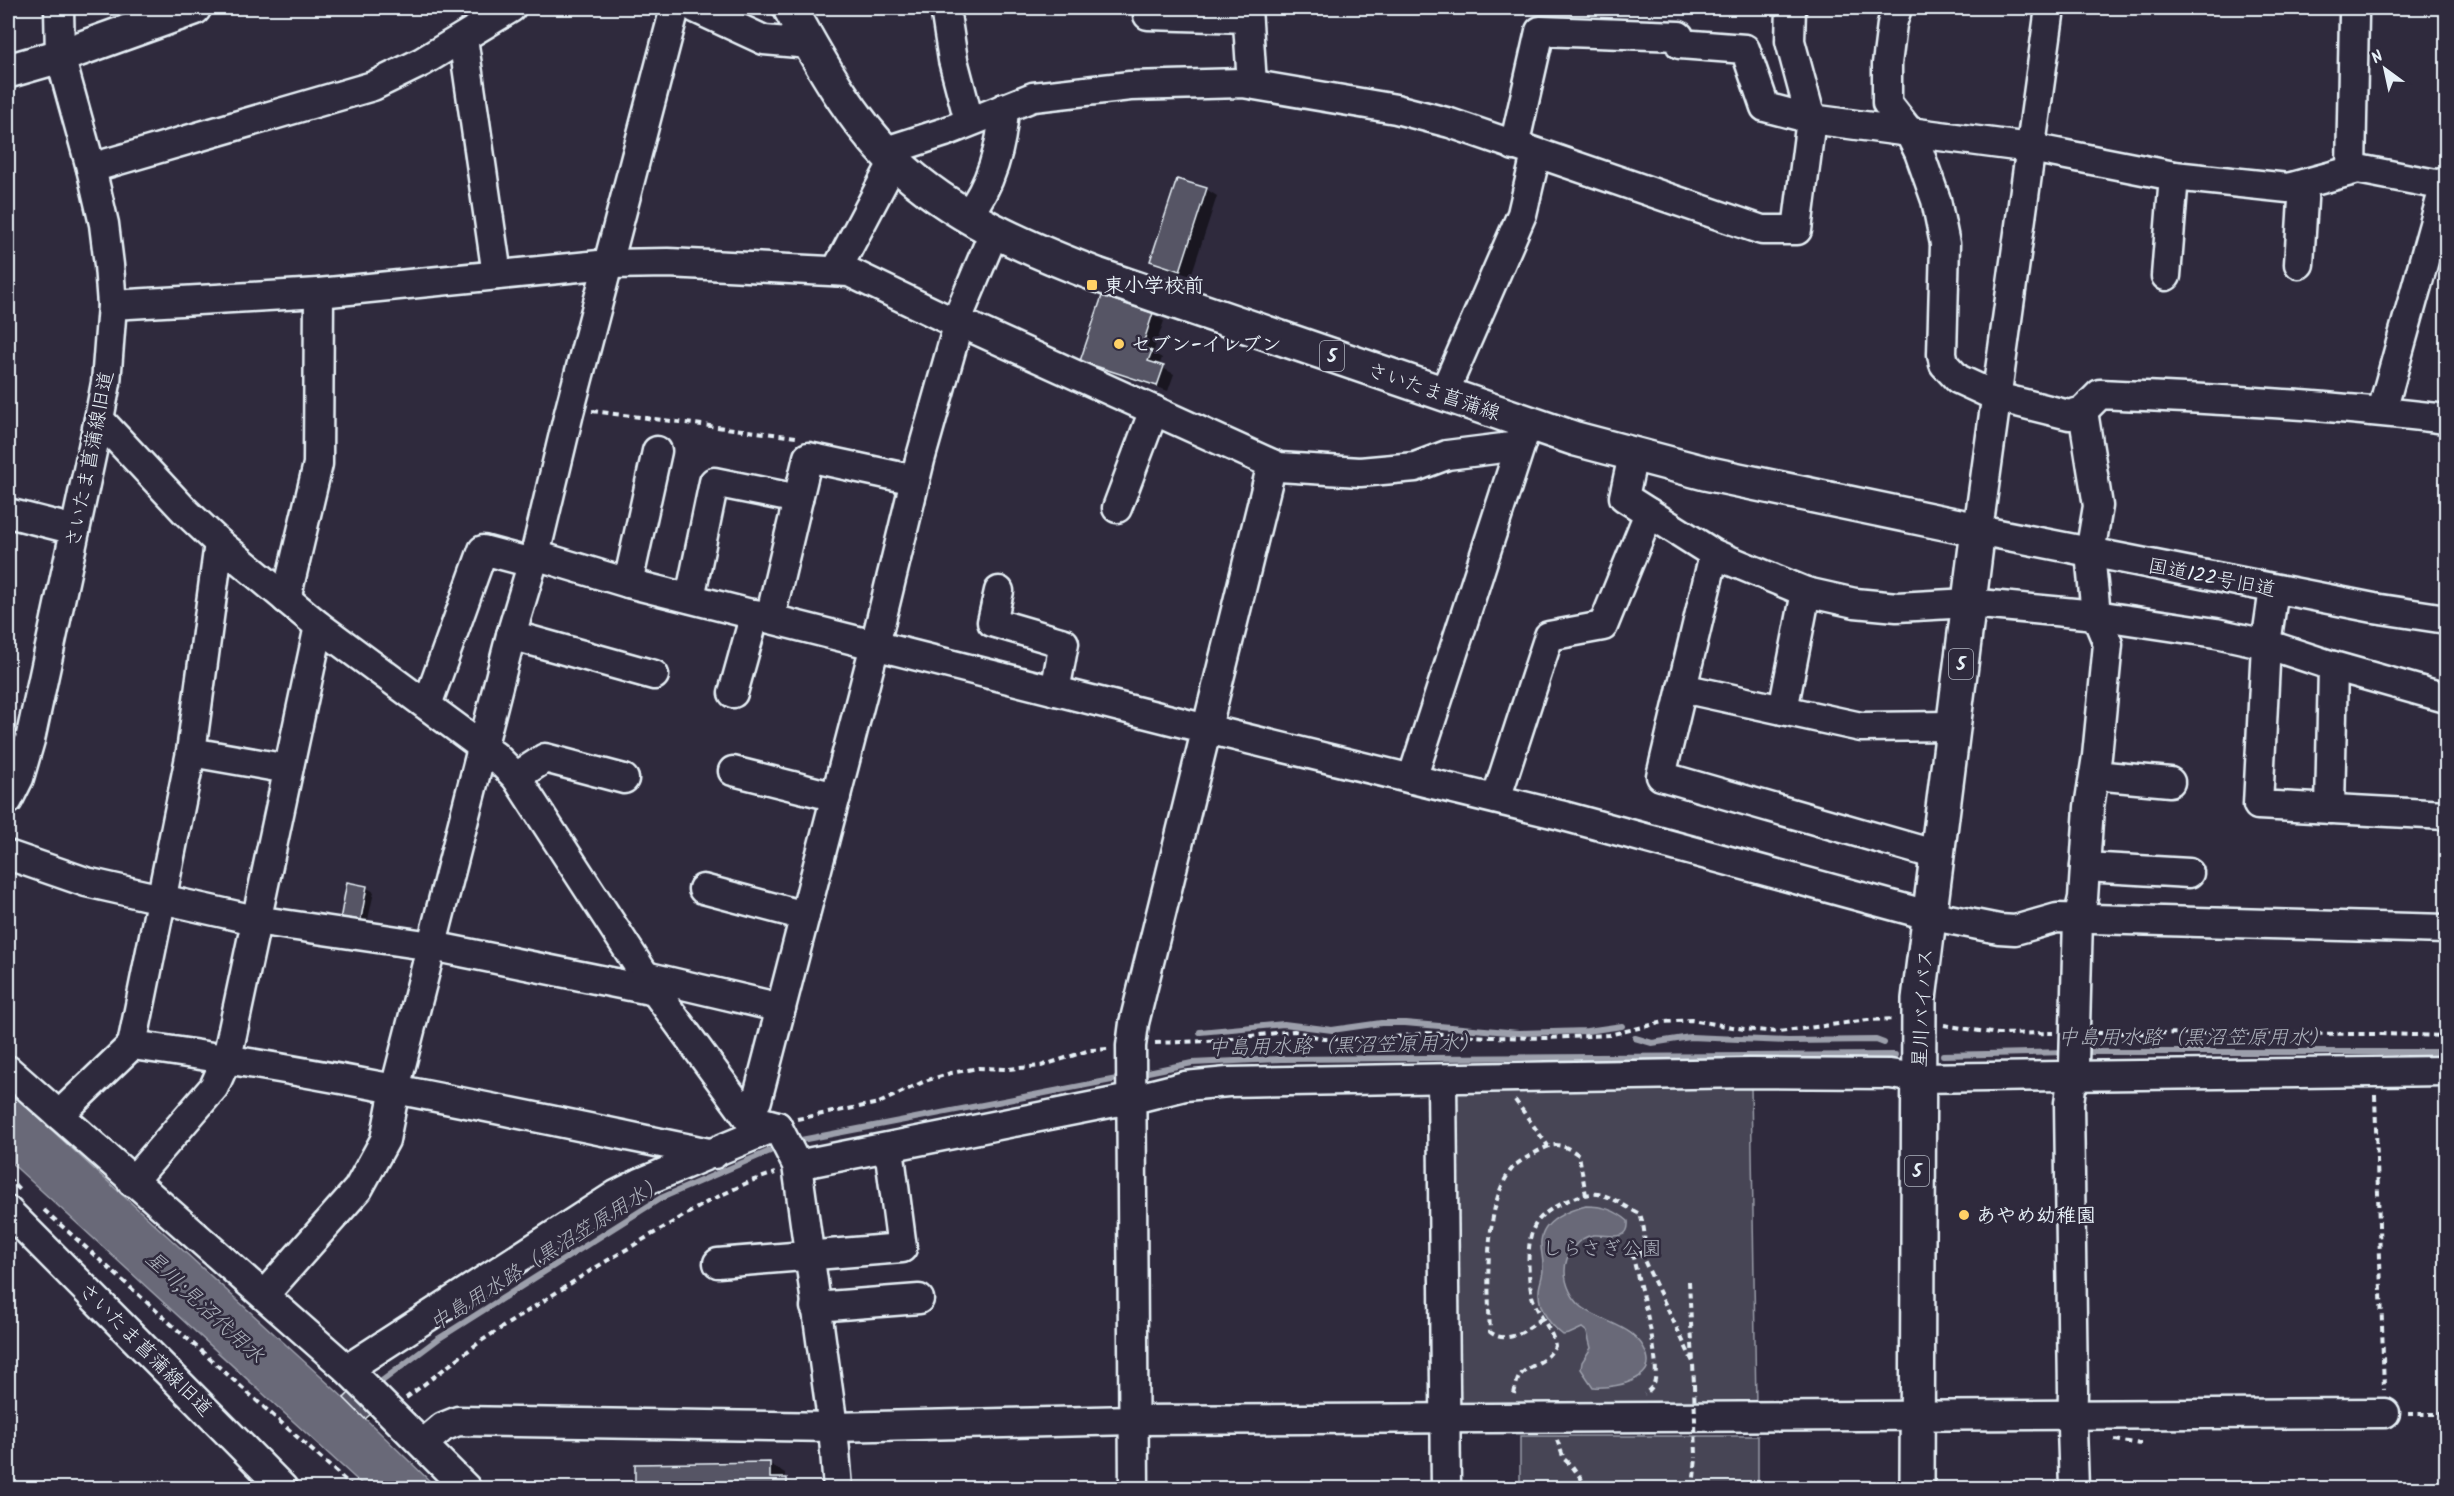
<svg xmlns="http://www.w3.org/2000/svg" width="2454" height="1496" viewBox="0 0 2454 1496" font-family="Kalam,'Klee One',sans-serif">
	<rect width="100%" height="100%" fill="#2f2a3d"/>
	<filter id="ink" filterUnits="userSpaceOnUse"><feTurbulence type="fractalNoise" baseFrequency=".0167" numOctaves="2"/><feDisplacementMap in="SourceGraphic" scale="12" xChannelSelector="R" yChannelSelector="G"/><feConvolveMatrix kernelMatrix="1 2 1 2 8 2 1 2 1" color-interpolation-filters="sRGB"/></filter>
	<g filter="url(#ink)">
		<g fill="#464455" stroke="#979aa6" stroke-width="1.5">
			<path d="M 1456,1087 L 1751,1087 L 1756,1406 L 1451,1404 Z"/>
			<rect x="1520" y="1436" width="238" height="52"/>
		</g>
		<g fill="#696978" stroke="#9c9fab" stroke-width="1.5">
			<path d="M 8,1090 L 344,1398 L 437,1488 L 366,1488 L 8,1160 Z"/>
			<path d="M 1586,1206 C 1603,1206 1615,1210 1628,1221 C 1630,1243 1609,1234 1594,1235 C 1577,1237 1565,1255 1565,1271 C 1565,1284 1572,1299 1582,1307 C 1604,1324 1637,1325 1647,1355 C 1650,1366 1647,1372 1637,1378 C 1626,1385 1607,1388 1593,1387 L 1581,1369 L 1582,1362 L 1591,1348 L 1587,1332 L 1582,1328 L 1569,1334 L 1563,1335 C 1550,1325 1538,1309 1539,1291 C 1539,1284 1543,1277 1543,1269 C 1544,1260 1540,1250 1541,1241 C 1543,1220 1569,1210 1586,1206 Z"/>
		</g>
		<g fill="#0007">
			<path d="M 1206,189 L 1217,196 L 1191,276 L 1163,267 L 1152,261 Z"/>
			<path d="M 1103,298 L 1153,315 L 1164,321 L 1153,353 L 1162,358 L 1159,366 L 1174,374 L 1168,391 L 1093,366 L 1082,360 Z"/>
			<path d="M 349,884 L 367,888 L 374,892 L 367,924 L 342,920 Z"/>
			<path d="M 346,1398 L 374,1415 L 369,1420 L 366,1418 Z"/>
			<path d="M 770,1464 L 785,1473 L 785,1480 L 801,1488 L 636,1488 L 636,1465 Z"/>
		</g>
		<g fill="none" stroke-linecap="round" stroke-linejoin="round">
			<g stroke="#9c9fab" stroke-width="6">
				<path d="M 1200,1032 L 1284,1024 L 1332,1030 L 1381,1023 L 1405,1023 L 1519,1033 L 1587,1031 L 1622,1026"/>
				<path d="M 1635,1038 L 1652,1043 L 1690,1037 L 1788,1041 L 1876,1040 L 1884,1043"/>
				<path d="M 2081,1052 L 2446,1052"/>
				<path d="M 1943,1055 L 2068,1052"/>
				<path d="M 1138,1074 L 1192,1063 L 1281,1059 L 1895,1055"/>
				<path d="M 801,1140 L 1122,1078"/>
				<path d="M 382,1381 L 438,1339 L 661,1198 L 770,1151"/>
			</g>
		</g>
		<g fill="#575565" stroke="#e8f1f8" stroke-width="1.5">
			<path d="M 1177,179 L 1207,188 L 1180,271 L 1150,261 Z"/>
			<path d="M 1102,296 L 1153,313 L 1142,347 L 1152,351 L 1148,361 L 1164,366 L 1157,386 L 1080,361 Z"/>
			<path d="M 347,882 L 367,886 L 360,924 L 340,920 Z"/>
			<path d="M 351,1391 L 372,1413 L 365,1419 L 344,1398 Z"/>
			<path d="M 770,1462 L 770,1478 L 787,1478 L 787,1488 L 635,1488 L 635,1464 Z"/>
		</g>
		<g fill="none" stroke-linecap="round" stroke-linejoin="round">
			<defs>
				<g id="minor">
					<path d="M 695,8 L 764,40 L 810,44"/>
					<path d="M 945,8 L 953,60 L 969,121"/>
					<path d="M 1149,8 L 1148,15 L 1247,18"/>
					<path d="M 1247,8 L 1252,84"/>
					<path d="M 1897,8 L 1892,24 L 1887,64 L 1887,103 L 1908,130 L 1919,152 L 1936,200 L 1945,244 L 1942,354 L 1944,364 L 1958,379 L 1997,397 L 2069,415 L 2083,411 L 2100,394 C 2216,399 2331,405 2446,419"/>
					<path d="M 2050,8 L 1978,530 L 2374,608 L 2446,619"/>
					<path d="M 463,38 L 497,275"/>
					<path d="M 1514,146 L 1540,31 L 1679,36 L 1680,44 L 1745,49 L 1765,107 L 1811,119 L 1790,41 L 1791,8"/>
					<path d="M 886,151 L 945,132 L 1033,97 L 1130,86 L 1243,83 L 1396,109 L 1450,123 L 1762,230 L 1797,230 L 1811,119 L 2031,148 L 2174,176 L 2288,188 L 2358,169 L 2446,186"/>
					<path d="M 91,168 L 373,86 L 422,62 L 511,8"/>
					<path d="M 2351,170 L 2354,15"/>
					<path d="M 967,216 C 991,186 1002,146 1004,108"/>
					<path d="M 2299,264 L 2304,184"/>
					<path d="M 836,271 L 894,161"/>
					<path d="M 2166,276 L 2174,176"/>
					<path d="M 112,305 L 319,293 L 609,264 L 668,263 L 849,272 L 951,321 L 959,322 L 1279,467 L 1360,472 L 1415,467 L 1447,455 L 1519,446"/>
					<path d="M 956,322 L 994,232"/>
					<path d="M 1443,395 L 1522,214 L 1536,154"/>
					<path d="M 2382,411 L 2446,181"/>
					<path d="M 99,419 L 184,510 L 219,543 L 319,626 L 495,756 L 516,777 L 655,991 L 748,1118 L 777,1126 L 797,1165 L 833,1427 L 838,1488"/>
					<path d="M 1633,455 L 1624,497 L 1714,554 L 1806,592 L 1855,603 L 1897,607 L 1969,603 L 2096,615 L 2216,633 L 2266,644 L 2333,666 L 2446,698"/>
					<path d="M 1117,508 L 1154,410"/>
					<path d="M 8,513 L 75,530"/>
					<path d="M 1714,554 L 1661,776 L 1937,855"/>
					<path d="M 535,555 L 628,583 L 1207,729 L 1560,815 L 1928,915 L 1999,929 L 2015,930 L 2057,918 L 2446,929"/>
					<path d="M 628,583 L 657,451"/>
					<path d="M 2274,589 L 2266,644 L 2258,805 L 2446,815"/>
					<path d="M 999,591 L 992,622 L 1064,643 L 1055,691"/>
					<path d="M 690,598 L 714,482 L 798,499"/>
					<path d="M 286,599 L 318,464 L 319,293"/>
					<path d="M 770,618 L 808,457 L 915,480"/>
					<path d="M 511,635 L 654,675"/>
					<path d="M 1682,688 L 1861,727 L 1953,726"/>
					<path d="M 733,693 L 755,614"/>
					<path d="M 427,705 L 483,550 L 532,563"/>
					<path d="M 1783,710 L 1806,592"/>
					<path d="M 191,752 L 288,769"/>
					<path d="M 733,771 L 836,797"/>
					<path d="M 2094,775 L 2170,782"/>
					<path d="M 516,777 L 545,758 L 624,779"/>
					<path d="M 1412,779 L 1525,431"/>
					<path d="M 1496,799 L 1549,636 L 1603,626 L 1649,513"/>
					<path d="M 8,800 L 19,778 L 30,740 L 99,419 L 106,383 L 112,305 L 109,265 L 104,224 L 91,168 L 60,56 L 59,8"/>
					<path d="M 2330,809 L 2333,666"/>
					<path d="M 8,855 L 86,882 L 255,920 L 432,946 L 655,991"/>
					<path d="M 2085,867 L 2189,873"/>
					<path d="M 703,889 L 805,916"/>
					<path d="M 645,976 L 781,1008"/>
					<path d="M 132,1045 C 327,1072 520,1114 714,1154"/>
					<path d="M 8,1070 L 347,1369 L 466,1488"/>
					<path d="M 1442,1080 L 1446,1488"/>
					<path d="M 59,1115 L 132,1045 L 191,752 L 219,543"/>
					<path d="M 748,1118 L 757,1100 L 875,645 L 920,460 L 959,322"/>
					<path d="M 797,1165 L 1145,1096 L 1185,1086 L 1228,1082 L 1749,1073 L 1890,1074 L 1918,1078 L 2446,1071"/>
					<path d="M 132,1182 L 214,1087 L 227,1058 L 319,626"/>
					<path d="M 8,1211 L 283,1488"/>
					<path d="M 718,1263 L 902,1248 L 889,1148"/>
					<path d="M 264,1295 L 358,1189 L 385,1140 L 395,1089 L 511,635 L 535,555 L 569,413 L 675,8"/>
					<path d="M 815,1307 L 919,1299"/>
					<path d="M 347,1369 L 616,1195 L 640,1183 L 777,1126"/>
					<path d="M 423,1444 L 443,1427 L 458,1421 L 833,1427 L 1133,1420 L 2385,1413"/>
					<path d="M 1134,1488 L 1131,1046 L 1134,1023 L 1272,464"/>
					<path d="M 2074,1488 L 2072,1428 L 2073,1392 L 2069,1103 L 2074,1064 L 2078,919 L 2083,898 L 2089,807 L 2097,756 L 2108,644 L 2096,615 L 2090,553 L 2098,506 L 2083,411"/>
				</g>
				<g id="major">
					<path d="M 790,8 C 819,61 851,119 895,162 C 953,217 1024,247 1097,275 L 1576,439 L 1705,473 L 1978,530 L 1919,999 L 1917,1488"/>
					<path d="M 8,71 L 60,56 L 194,8"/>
				</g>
			</defs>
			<use href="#minor" stroke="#e8f1f8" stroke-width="33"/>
			<use href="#major" stroke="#e8f1f8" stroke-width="38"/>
			<g stroke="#e8f1f8" stroke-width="4" stroke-dasharray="6 4.5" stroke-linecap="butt">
				<path d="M 592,411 L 796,437"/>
				<path d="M 1944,1025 L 1998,1034 L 2053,1033"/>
				<path d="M 2096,1033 L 2381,1034 L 2446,1036"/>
				<path d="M 1155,1043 L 1208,1041 L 1294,1031 L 1324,1039 L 1379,1039 L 1427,1033 L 1490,1037 L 1545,1038 L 1609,1035 L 1664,1022 L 1691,1020 L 1744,1029 L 1778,1032 L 1868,1020 L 1895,1019"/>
				<path d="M 2375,1095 L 2384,1390"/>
				<path d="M 1515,1100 L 1548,1146"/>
				<path d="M 797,1119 L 879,1103 L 925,1081 L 951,1073 L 978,1068 L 1008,1069 L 1041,1066 L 1090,1050 L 1109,1049"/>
				<path d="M 8,1178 L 20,1190"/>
				<path d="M 44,1210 L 354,1488"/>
				<path d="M 1640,1252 L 1693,1362"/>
				<path d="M 1689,1281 L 1694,1384"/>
				<path d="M 1541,1319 C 1527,1329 1508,1346 1490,1332 C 1488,1288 1483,1207 1511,1170 C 1516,1163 1526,1158 1533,1154 C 1554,1142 1559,1142 1579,1155 L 1586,1195"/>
				<path d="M 1514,1394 C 1515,1390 1516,1384 1518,1379 C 1524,1365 1546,1365 1555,1346 C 1553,1330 1537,1314 1532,1296 C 1528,1278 1526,1243 1534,1227 C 1542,1209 1579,1192 1598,1194 C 1612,1196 1627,1208 1640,1214 C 1645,1230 1649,1246 1633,1257 C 1639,1285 1660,1354 1655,1379 C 1654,1386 1650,1390 1644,1394"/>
				<path d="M 406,1398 L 481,1341 L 593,1269 L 709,1201 L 751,1181 L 775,1173"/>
				<path d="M 2408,1414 L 2446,1414"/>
				<path d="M 1557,1440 L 1564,1459 L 1572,1466 L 1588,1488"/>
				<path d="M 2115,1440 L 2141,1444"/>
				<path d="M 1693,1488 L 1696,1458"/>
			</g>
			<use href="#minor" stroke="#2f2a3d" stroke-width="28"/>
			<use href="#major" stroke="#2f2a3d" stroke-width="33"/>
			<path stroke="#e8f1f8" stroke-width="4" stroke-dasharray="6 4.5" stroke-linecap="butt" d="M 1694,1384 L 1696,1458"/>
		</g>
	</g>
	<g fill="#ffd166" stroke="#2f2a3d" stroke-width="2">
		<rect x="1086" y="279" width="12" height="12" rx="3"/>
		<circle cx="1119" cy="344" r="6"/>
		<circle cx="1964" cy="1215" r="6"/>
	</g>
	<g text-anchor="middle" stroke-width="5" stroke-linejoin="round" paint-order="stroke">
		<g fill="#2f2a3d" stroke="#b0b5c0" stroke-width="1.5">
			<rect x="1320" y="341" width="24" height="30" rx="4.5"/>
			<rect x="1949" y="649" width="24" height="30" rx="4.5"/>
			<rect x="1905" y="1156" width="24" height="30" rx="4.5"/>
		</g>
		<g font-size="18" font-weight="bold" fill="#e8f1f8">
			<text x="1332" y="362">5</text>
			<text x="1961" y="670">5</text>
			<text x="1917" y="1177">5</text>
		</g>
		<g font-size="20" font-weight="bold" fill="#e8f1f8" stroke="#2f2a3d" text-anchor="start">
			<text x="1104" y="292">東小学校前</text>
			<text x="1131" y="351">セブン-イレブン</text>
			<text x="1976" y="1222">あやめ幼稚園</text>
		</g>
		<g font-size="20" fill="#e8f1f8" stroke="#2f2a3d">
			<text transform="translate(1434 391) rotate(19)" y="7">さいたま菖蒲線</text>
			<text transform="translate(89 459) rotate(-79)" y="7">さいたま菖蒲線旧道</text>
			<text transform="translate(2212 577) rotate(11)" y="7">国道122号旧道</text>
			<text transform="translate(1922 1008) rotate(-87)" y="7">星川バイパス</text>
			<text transform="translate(146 1349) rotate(45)" y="7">さいたま菖蒲線旧道</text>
		</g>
		<g font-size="20" fill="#afb4bf" stroke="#2f2a3d">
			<text x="1602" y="1255">しらさぎ公園</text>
		</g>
		<g font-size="21" font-style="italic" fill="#afb4be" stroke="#2f2a3d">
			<text x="2194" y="1044">中島用水路（黒沼笠原用水）</text>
			<text transform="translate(1344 1045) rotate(-1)" y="7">中島用水路（黒沼笠原用水）</text>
			<text transform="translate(547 1253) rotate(-32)" y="7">中島用水路（黒沼笠原用水）</text>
			<text transform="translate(205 1307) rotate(43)" y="7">星川;見沼代用水</text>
		</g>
	</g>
	<rect width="2454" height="1496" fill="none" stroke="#2f2a3d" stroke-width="30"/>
	<rect x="15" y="15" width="2424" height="1466" fill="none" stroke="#e8f1f8" stroke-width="2" filter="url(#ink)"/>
	<g transform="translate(2385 69) rotate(327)" stroke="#2f2a3d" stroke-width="4.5" paint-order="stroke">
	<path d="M0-4.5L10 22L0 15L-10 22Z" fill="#e8f1f8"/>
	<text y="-9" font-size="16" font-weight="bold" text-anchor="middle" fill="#e8f1f8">N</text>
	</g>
</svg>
